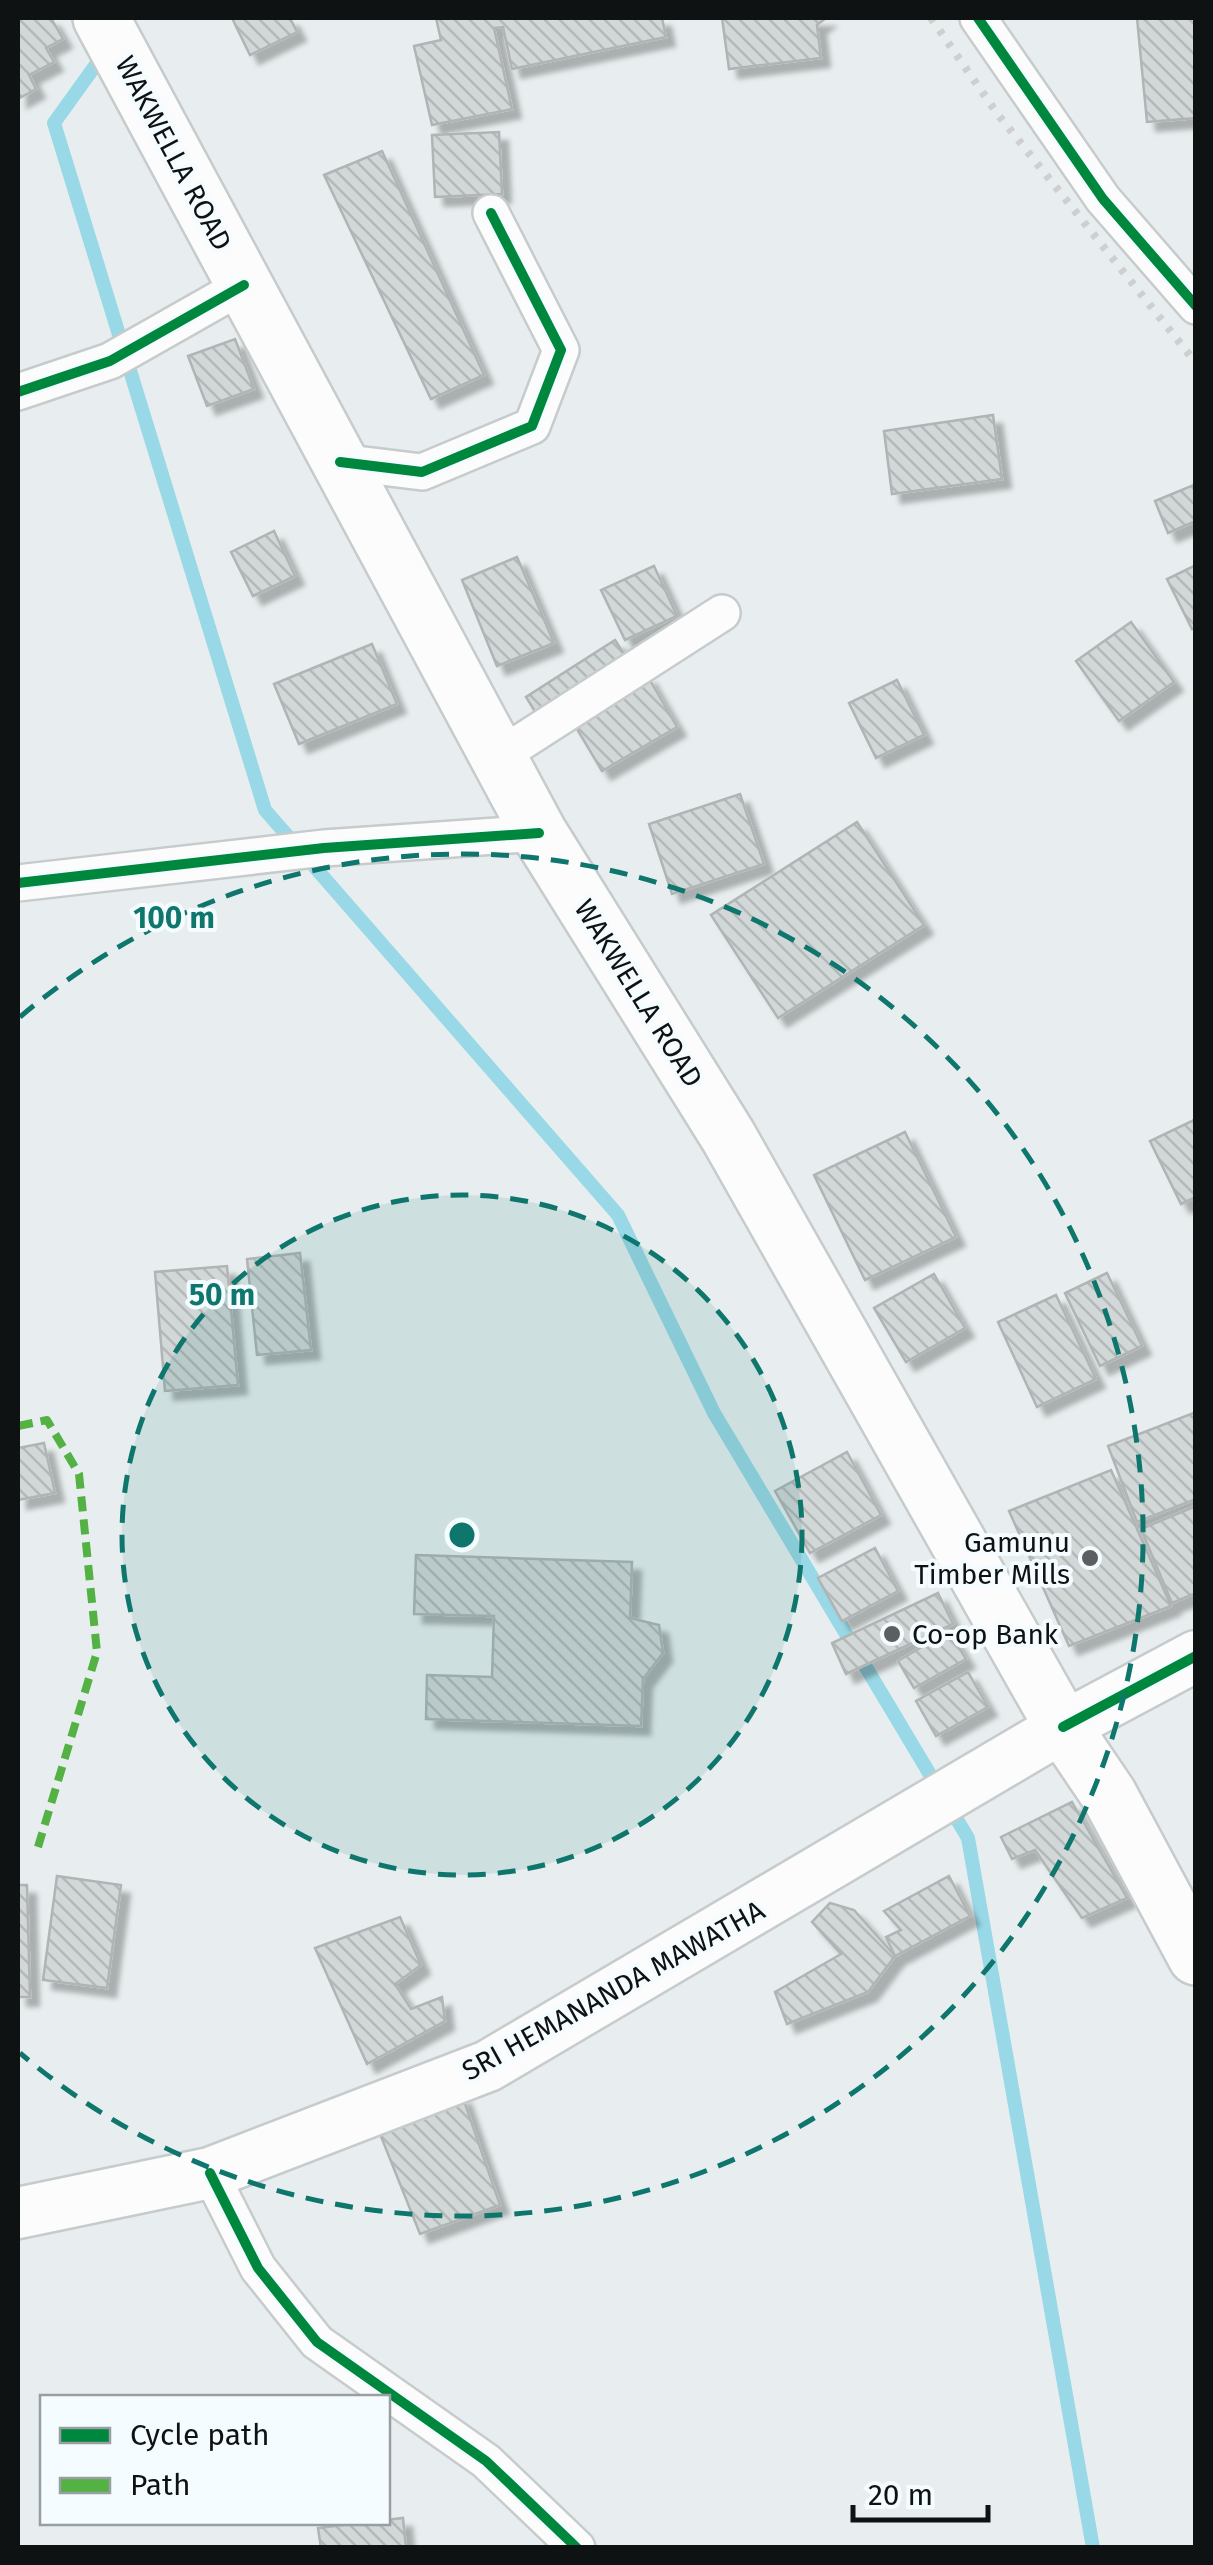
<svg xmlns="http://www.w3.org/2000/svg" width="1213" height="2565" viewBox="0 0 1213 2565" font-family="'Fira Sans',sans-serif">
	<defs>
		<pattern id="building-back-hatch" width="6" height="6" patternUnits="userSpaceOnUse" patternTransform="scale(2.5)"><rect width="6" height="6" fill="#d2d7d8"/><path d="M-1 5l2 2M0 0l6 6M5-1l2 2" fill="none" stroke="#b3b8b8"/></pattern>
		<filter id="shadow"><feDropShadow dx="9" dy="9" stdDeviation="2.5" flood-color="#0004"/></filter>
	</defs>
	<rect width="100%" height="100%" fill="#e8eeef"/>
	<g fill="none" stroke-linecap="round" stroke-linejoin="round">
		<path stroke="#99d8e6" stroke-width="14" d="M 105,52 L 54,123 L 265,810 L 618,1215 L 714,1413 L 968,1838 L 1093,2548"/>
	</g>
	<g fill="url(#building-back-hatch)" stroke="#b0b4b5" stroke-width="2.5" filter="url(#shadow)">
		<path d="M 18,18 L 51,18 L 63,39 L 46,48 L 54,62 L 29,75 L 36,89 L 18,99 Z"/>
		<path d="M 232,18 L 290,18 L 297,32 L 250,55 Z"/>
		<path d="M 436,18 L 662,18 L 666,37 L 512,69 L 503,27 L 494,28 L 512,109 L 432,125 L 414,46 L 441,40 Z"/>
		<path d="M 722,18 L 826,18 L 817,25 L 821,58 L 729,69 Z"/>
		<path d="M 1137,18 L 1196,18 L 1196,118 L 1147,122 Z"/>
		<path d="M 499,132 L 502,194 L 435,197 L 432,135 Z"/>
		<path d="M 382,151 L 484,375 L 431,399 L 324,175 Z"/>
		<path d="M 235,339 L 254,389 L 207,406 L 188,356 Z"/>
		<path d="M 993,415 L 1002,479 L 892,494 L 884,431 Z"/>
		<path d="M 1196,484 L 1196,521 L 1168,533 L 1155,501 Z"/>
		<path d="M 274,531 L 295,576 L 253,596 L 231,552 Z"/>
		<path d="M 517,557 L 554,643 L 497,666 L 462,580 Z"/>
		<path d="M 1196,565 L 1196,627 L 1192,629 L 1167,579 Z"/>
		<path d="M 654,566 L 677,616 L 625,640 L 601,590 Z"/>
		<path d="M 1131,622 L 1174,682 L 1119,721 L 1076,661 Z"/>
		<path d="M 615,640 L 632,666 L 542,723 L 526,697 Z"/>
		<path d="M 372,644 L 397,704 L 299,744 L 274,684 Z"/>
		<path d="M 647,675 L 677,727 L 602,771 L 571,719 Z"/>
		<path d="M 897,680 L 924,735 L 876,758 L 849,703 Z"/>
		<path d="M 740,794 L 764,864 L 672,894 L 649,824 Z"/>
		<path d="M 857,822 L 924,925 L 778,1018 L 711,915 Z"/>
		<path d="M 1194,1120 L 1196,1197 L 1181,1204 L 1150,1141 Z"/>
		<path d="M 905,1132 L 956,1237 L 865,1280 L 814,1175 Z"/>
		<path d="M 300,1253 L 311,1350 L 257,1355 L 247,1259 Z"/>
		<path d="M 227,1266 L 238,1385 L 165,1391 L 155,1272 Z"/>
		<path d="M 1107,1273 L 1142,1346 L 1100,1366 L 1065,1293 Z"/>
		<path d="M 934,1274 L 965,1328 L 906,1362 L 874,1308 Z"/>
		<path d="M 1056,1295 L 1096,1379 L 1037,1407 L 998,1322 Z"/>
		<path d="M 1196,1412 L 1196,1499 L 1137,1522 L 1108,1446 Z"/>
		<path d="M 44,1443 L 55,1493 L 18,1500 L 18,1448 Z"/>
		<path d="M 847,1452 L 881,1515 L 810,1553 L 775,1491 Z"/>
		<path d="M 1111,1470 L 1171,1606 L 1069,1646 L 1009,1511 Z"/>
		<path d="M 1196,1506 L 1196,1593 L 1172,1603 L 1141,1529 Z"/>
		<path d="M 875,1548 L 898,1591 L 842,1621 L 818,1578 Z"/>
		<path d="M 416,1555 L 632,1562 L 630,1618 L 659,1625 L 663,1653 L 643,1679 L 641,1726 L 426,1719 L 427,1675 L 492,1677 L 494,1616 L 414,1614 Z"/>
		<path d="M 938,1593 L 953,1624 L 846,1674 L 832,1643 Z"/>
		<path d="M 949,1631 L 966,1659 L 914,1688 L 898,1661 Z"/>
		<path d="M 968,1672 L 988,1707 L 936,1736 L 916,1701 Z"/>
		<path d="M 1072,1802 L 1127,1898 L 1082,1918 L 1035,1850 L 1012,1859 L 1001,1837 Z"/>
		<path d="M 57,1876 L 121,1885 L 107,1988 L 43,1980 Z"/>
		<path d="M 949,1876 L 970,1916 L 895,1956 L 886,1937 L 901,1930 L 884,1911 Z"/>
		<path d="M 18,1885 L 27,1885 L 30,1997 L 18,1997 Z"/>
		<path d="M 830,1903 L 854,1910 L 895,1956 L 868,1992 L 787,2024 L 775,1992 L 841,1954 L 812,1922 Z"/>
		<path d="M 400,1917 L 421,1965 L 395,1984 L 411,2009 L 442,1997 L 445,2021 L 367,2064 L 315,1948 Z"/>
		<path d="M 462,2095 L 500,2205 L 420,2234 L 378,2129 Z"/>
		<path d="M 403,2518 L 406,2548 L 321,2548 L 318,2528 Z"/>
	</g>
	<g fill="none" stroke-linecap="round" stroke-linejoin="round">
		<defs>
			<g id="street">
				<path d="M 978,18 L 1103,199 L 1196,306"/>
				<path d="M 18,392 L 110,361 L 244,285"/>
				<path d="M 340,462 L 422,472 L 532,426 L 561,350 L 491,213"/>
				<path d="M 498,757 L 722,613"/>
				<path d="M 18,883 L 324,848 L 539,833"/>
				<path d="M 210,2173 L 258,2268 L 317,2342 L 486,2461 L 577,2548"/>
			</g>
			<path id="secondary" d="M 18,2213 L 210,2173 L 488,2066 L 1063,1727 L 1196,1656"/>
			<path id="primary" d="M 101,18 L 539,833 L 728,1136 L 1063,1727 L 1109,1795 L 1196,1957"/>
		</defs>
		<use href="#street" stroke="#c6cbcc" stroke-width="40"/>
		<use href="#secondary" stroke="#c6cbcc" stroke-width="55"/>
		<use href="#primary" stroke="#c6cbcc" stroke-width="60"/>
		<use href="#street" stroke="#fcfcfd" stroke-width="35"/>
		<use href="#secondary" stroke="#fcfcfd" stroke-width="50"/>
		<use href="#primary" stroke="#fcfcfd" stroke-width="55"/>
		<path stroke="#ced0d0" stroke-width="8" stroke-dasharray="5 10" stroke-linecap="butt" d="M 931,18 L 996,112 L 1196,363"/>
		<path stroke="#54b144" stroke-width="8" stroke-dasharray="15 8" stroke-linecap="butt" d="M 18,1426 L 47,1420 L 79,1474 L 97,1652 L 38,1847"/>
		<defs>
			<g id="cycleway">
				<path d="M 978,18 L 1103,199 L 1196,306"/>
				<path d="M 18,392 L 110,361 L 244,285"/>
				<path d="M 340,462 L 422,472 L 532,426 L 561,350 L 491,213"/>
				<path d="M 18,883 L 324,848 L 539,833"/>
				<path d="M 1063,1727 L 1196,1656"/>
				<path d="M 210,2173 L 258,2268 L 317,2342 L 486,2461 L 577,2548"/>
			</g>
		</defs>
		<use href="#cycleway" stroke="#f4fcff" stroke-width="16"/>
		<use href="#cycleway" stroke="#00873e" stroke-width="10"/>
	</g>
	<circle cx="462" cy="1535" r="340" fill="#0f766e" fill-opacity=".12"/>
	<g fill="none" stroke="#0f766e" stroke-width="5" stroke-dasharray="18 12">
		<circle cx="462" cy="1535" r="340"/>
		<path d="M20 1017A681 681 0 1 1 20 2053"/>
	</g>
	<g fill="#5b5f60" stroke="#f4fcff" stroke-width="4">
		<circle cx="1090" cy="1558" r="10"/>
		<circle cx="892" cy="1634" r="10"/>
	</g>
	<g text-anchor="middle" stroke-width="8" stroke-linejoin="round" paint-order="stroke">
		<g font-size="28" fill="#0f1213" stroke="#f4fcff">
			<text transform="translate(174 153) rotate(62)" y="10">WAKWELLA ROAD</text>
			<text transform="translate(639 993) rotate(58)" y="10">WAKWELLA ROAD</text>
			<text transform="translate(613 1990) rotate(-29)" y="10">SRI HEMANANDA MAWATHA</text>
		</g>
		<g font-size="28" fill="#0f1213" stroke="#f4fcff" text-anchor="end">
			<text x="1070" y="1552">Gamunu<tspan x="1070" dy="32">Timber Mills</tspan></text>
			<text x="912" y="1644" text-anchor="start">Co-op Bank</text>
		</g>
	</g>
	<circle cx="462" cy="1535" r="15" fill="#0f766e" stroke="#f4fcff" stroke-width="5"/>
	<g font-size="30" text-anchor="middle" font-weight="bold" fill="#0f766e" stroke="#f4fcff" stroke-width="8" stroke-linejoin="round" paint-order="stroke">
		<text x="174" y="928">100 m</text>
		<text x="222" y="1305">50 m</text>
	</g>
	<rect width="1213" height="2565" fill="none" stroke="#0f1213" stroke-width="40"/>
	<rect x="40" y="2395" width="350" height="130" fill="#f4fcff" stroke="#989ea1" stroke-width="2.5"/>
	<rect x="60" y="2428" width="50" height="15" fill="#00873e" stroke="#989ea1" stroke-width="2.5"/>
	<text x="130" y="2445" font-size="30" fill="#0f1213">Cycle path</text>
	<rect x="60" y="2478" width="50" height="15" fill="#54b144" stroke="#989ea1" stroke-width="2.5"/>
	<text x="130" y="2495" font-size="30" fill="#0f1213">Path</text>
	<path d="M853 2505v15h135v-15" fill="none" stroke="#0f1213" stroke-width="5"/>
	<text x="868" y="2505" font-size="30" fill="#0f1213" stroke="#f4fcff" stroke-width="8" paint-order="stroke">20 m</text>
</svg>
